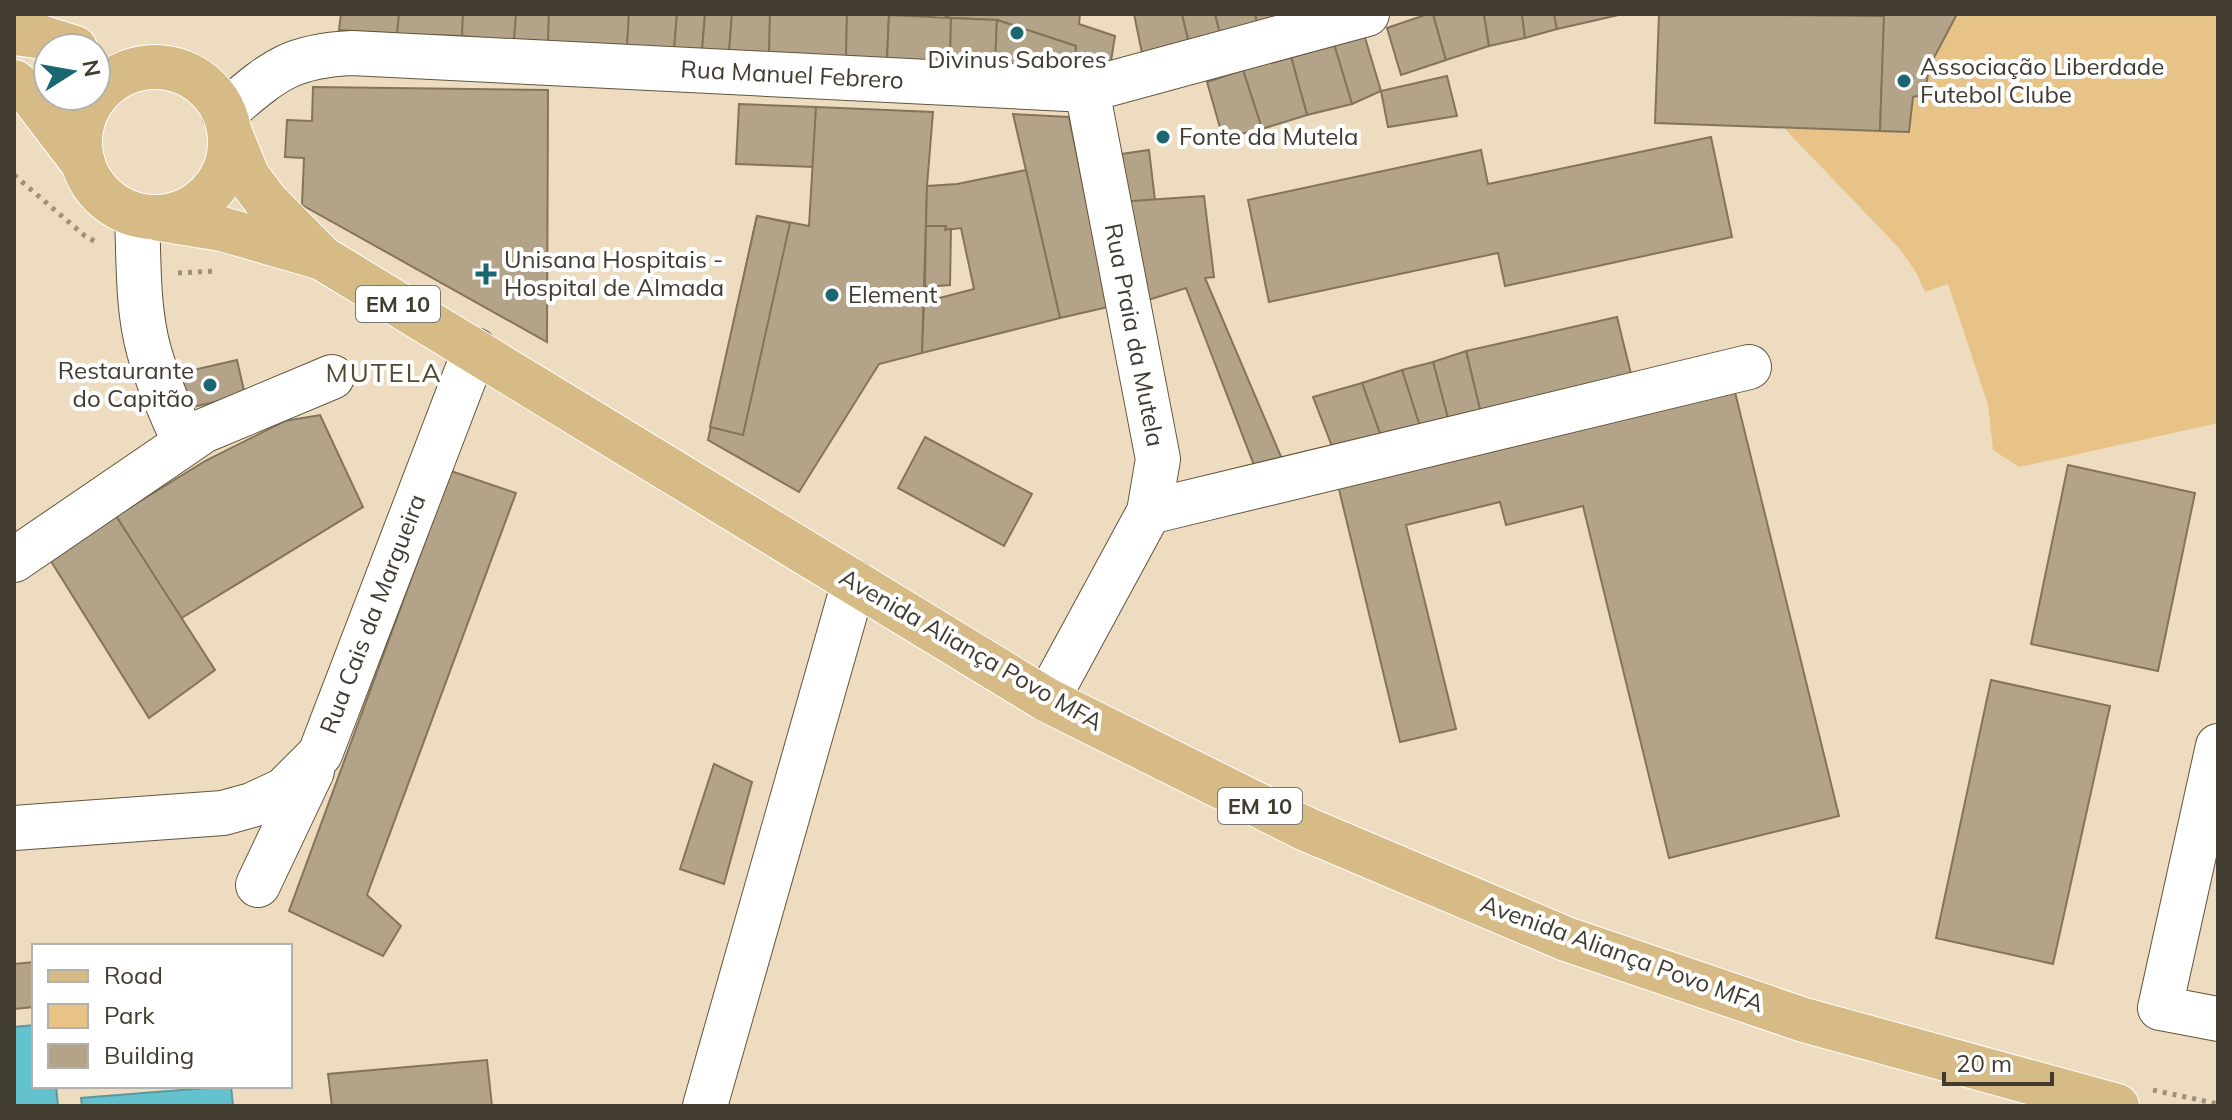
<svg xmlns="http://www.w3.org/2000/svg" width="2232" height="1120" viewBox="0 0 2232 1120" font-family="Mulish,sans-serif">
	<rect width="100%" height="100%" fill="#eddcc0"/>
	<path fill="#e8c387" d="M 1957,14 L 2218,14 L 2218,423 L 2019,467 L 1993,450 L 1988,405 L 1948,284 L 1925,292 L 1916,272 L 1899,248 L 1783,127 L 1909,132 L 1913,97 L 1925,94 L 1929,67 Z"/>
	<g fill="#64c1ce" stroke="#5a999f" stroke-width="2">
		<path d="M 34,1025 L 34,1086 L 56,1086 L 58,1106 L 14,1106 L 14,1027 Z"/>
		<path d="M 231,1086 L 233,1106 L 82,1106 L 81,1098 Z"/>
	</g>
	<g fill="#b3a389" stroke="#83745b" stroke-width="2">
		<path d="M 341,14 L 399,14 L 397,34 L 339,30 Z"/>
		<path d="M 399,14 L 463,14 L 462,36 L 397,34 Z"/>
		<path d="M 463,14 L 516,14 L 514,41 L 462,36 Z"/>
		<path d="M 516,14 L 549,14 L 548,42 L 514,41 Z"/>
		<path d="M 549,14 L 629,14 L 627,47 L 548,42 Z"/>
		<path d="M 629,14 L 677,14 L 674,50 L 627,47 Z"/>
		<path d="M 677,14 L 705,14 L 702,51 L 674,50 Z"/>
		<path d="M 705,14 L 732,14 L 729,52 L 702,51 Z"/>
		<path d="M 732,14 L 770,14 L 769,56 L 729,52 Z"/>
		<path d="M 770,14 L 847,14 L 846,56 L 769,56 Z"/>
		<path d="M 847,14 L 889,14 L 887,59 L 846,56 Z"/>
		<path d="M 940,14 L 1080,14 L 1079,24 L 1115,36 L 1111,61 L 1074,64 L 1076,46 L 997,20 L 951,18 Z"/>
		<path d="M 1134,14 L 1182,14 L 1189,43 L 1142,53 Z"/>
		<path d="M 1182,14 L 1215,14 L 1221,37 L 1189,43 Z"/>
		<path d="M 1215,14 L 1255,14 L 1258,27 L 1221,37 Z"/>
		<path d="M 1255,14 L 1283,14 L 1284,21 L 1258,27 Z"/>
		<path d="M 1428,14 L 1433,14 L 1446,60 L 1401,75 L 1387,28 Z"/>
		<path d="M 1433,14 L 1484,14 L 1489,46 L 1446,60 Z"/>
		<path d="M 1484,14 L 1522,14 L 1525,38 L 1489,46 Z"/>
		<path d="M 1522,14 L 1554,14 L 1557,29 L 1525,38 Z"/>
		<path d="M 1554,14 L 1619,14 L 1619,15 L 1557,29 Z"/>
		<path d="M 1659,14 L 1884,16 L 1880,131 L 1655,123 Z"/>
		<path d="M 1830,14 L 1957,14 L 1929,67 L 1925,94 L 1913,97 L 1909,132 L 1880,131 L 1884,16 Z"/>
		<path d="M 889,15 L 951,18 L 950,62 L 887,59 Z"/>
		<path d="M 951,18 L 997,20 L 995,64 L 950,62 Z"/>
		<path d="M 997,20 L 1076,46 L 1074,64 L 995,64 Z"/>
		<path d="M 1363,31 L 1381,91 L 1352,104 L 1333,41 Z"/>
		<path d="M 1333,41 L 1352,104 L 1307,115 L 1290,53 Z"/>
		<path d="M 1290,53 L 1307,115 L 1262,129 L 1243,70 Z"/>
		<path d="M 1243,70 L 1262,129 L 1223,138 L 1207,82 Z"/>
		<path d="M 1447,76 L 1457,116 L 1388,127 L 1381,91 Z"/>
		<path d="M 313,87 L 548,90 L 547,342 L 302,205 L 304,158 L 285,157 L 287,120 L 312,121 Z"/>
		<path d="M 739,104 L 816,107 L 814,167 L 736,164 Z"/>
		<path d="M 816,107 L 933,112 L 927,186 L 922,353 L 879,364 L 799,492 L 708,440 L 757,216 L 809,226 Z"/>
		<path d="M 1013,114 L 1069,117 L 1108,307 L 1060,318 Z"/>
		<path d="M 1711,137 L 1732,237 L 1505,286 L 1498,253 L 1269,302 L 1248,200 L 1481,150 L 1488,184 Z"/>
		<path d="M 1149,150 L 1155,200 L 1118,202 L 1107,156 Z"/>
		<path d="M 1026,170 L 1060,318 L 922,353 L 924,302 L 974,289 L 961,228 L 945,230 L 946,226 L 926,226 L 927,186 L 957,184 Z"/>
		<path d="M 1204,196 L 1214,277 L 1205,278 L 1285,466 L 1257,473 L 1186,288 L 1142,302 L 1118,202 Z"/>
		<path d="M 757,216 L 790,223 L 743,435 L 710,427 Z"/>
		<path d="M 926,226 L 946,226 L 945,230 L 951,229 L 950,285 L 925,287 Z"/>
		<path d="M 1617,317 L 1633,382 L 1482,418 L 1466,351 Z"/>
		<path d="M 1466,351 L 1482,418 L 1450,426 L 1433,362 Z"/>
		<path d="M 237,360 L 245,395 L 184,409 L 176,374 Z"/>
		<path d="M 1433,362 L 1450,426 L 1422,433 L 1402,370 Z"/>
		<path d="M 1402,370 L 1422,433 L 1383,442 L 1362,383 Z"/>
		<path d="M 1362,383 L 1383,442 L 1335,454 L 1313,397 Z"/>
		<path d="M 1733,384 L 1839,816 L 1669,858 L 1583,506 L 1506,525 L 1500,502 L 1406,525 L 1456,729 L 1400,742 L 1337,481 Z"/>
		<path d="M 320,415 L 363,507 L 180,619 L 116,516 L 205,461 L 285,421 Z"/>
		<path d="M 925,437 L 1032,494 L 1004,546 L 898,488 Z"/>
		<path d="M 2068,465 L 2195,493 L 2158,671 L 2031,644 Z"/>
		<path d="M 451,471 L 516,493 L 367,895 L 401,926 L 383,956 L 289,911 Z"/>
		<path d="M 116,516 L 215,670 L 149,718 L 49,558 Z"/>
		<path d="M 1991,680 L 2110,706 L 2053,964 L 1936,938 Z"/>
		<path d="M 714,764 L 752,782 L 724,884 L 680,869 Z"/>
		<path d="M 34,962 L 34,1007 L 14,1009 L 14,964 Z"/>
		<path d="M 487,1060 L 492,1106 L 332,1106 L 328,1074 Z"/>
	</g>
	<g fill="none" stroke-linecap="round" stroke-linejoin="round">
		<defs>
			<g id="minor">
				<path d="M 224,113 C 272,73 287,56 352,53 L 1087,90 L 1367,14"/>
				<path d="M 137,216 C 139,260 137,308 149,351 C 158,383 171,413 185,443"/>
				<path d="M 1149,512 L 1749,367"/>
				<path d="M 14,560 L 203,431 L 332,377"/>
				<path d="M 1047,700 L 1149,512 L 1158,459 L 1087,90"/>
				<path d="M 2218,746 L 2160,1008 L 2218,1019"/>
				<path d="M 14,828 L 223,813 L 252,805 L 284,790 L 320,754 L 475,350"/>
				<path d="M 258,885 L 312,771"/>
				<path d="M 705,1106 L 854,582"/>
			</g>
			<g id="major">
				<path d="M 14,33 L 37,36 L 75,48"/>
				<circle cx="155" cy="142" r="75"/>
				<path d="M 14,82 L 31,95 L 83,163"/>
				<path d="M 230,133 L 248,177 L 266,201 L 322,258 L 1047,700 L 1306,829 L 1566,939 L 1804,1020 L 2117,1106"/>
				<path d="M 160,219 L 222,229 L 319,257"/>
			</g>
		</defs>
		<use href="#minor" stroke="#63543c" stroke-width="46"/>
		<use href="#major" stroke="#fff" stroke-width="46"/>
		<g stroke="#9d917d" stroke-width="5" stroke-dasharray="4 6" stroke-linecap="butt">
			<path d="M 14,175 L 85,236 L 98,243"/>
			<path d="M 178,273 L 216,271"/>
			<path d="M 2153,1090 L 2218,1104"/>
		</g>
		<use href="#minor" stroke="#fff" stroke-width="44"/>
		<use href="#major" stroke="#d7bb86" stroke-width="44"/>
	</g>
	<g fill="#1b6771" stroke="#fff" stroke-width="3">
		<circle cx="1017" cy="33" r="8"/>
		<circle cx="1904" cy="81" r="8"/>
		<circle cx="1163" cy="137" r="8"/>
		<path d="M482 262h8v8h8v8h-8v8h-8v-8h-8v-8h8z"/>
		<circle cx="832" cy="295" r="8"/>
		<circle cx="210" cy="385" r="8"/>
	</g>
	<g text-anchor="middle" stroke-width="8" stroke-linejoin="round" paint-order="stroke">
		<g fill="#fff" stroke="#7b766e" stroke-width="2">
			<rect x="356" y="286" width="84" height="36" rx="6"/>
			<rect x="1218" y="788" width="84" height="36" rx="6"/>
		</g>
		<g font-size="22" font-weight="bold" fill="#423b30">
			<text x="398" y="312">EM 10</text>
			<text x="1260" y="814">EM 10</text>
		</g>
		<g font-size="24" fill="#423b30" stroke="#fff" text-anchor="start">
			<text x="1017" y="68" text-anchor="middle">Divinus Sabores</text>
			<text x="1920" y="75">Associação Liberdade<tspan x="1920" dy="28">Futebol Clube</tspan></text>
			<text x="1179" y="145">Fonte da Mutela</text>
			<text x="504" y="268">Unisana Hospitais -<tspan x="504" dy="28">Hospital de Almada</tspan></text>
			<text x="848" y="303">Element</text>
			<text x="194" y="379" text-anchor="end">Restaurante<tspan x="194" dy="28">do Capitão</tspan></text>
		</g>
		<g font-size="24" fill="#423b30" stroke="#fff">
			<text transform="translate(792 75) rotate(3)" y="8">Rua Manuel Febrero</text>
			<text transform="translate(1134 335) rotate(79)" y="8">Rua Praia da Mutela</text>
			<text transform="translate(373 614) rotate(-69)" y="8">Rua Cais da Margueira</text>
			<text transform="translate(971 650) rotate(30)" y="8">Avenida Aliança Povo MFA</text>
			<text transform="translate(1622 954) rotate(20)" y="8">Avenida Aliança Povo MFA</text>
		</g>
		<g font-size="26" letter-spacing="2" fill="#574931" stroke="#fff">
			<text x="384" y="382">MUTELA</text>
		</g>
	</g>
	<rect width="2232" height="1120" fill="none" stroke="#423b30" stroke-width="32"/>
	<rect x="32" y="944" width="260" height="144" fill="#ffffff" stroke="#b3b1ac" stroke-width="2"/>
	<rect x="48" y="970" width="40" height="12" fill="#d7bb86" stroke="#b3b1ac" stroke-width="2"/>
	<text x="104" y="984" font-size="24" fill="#423b30">Road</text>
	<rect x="48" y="1004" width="40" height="24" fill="#e8c387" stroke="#b3b1ac" stroke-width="2"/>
	<text x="104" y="1024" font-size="24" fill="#423b30">Park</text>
	<rect x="48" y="1044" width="40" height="24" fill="#b3a389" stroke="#b3b1ac" stroke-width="2"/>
	<text x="104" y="1064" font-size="24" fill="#423b30">Building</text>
	<g transform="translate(72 72) rotate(79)"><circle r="38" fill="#ffffff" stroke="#b3b1ac" stroke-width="2"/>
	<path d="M0-6L14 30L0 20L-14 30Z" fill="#1b6771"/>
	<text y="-12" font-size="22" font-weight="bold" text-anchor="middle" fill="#423b30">N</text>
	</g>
	<path d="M1944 1072v12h108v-12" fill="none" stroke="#423b30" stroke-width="4"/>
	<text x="1956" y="1072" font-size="24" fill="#423b30" stroke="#ffffff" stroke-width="6" paint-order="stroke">20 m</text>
</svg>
